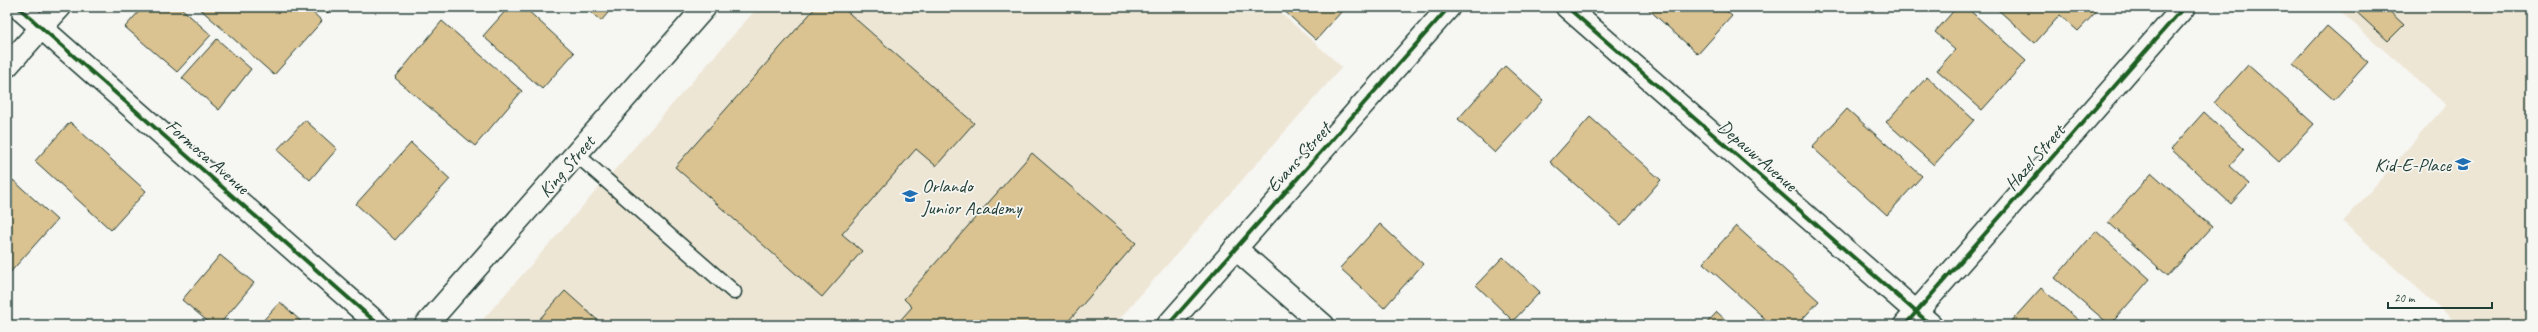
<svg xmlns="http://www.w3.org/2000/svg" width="2538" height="332" viewBox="0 0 2538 332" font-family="Caveat,sans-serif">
	<rect width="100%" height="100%" fill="#f6f6f2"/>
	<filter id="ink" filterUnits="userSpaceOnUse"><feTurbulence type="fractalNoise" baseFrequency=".025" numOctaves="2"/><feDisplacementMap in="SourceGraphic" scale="8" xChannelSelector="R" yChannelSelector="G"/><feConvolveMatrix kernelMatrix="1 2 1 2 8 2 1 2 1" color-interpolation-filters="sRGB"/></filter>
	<g filter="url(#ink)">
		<g fill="#eee6d5">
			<path d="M 758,7 L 1274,7 L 1342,67 L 1114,325 L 478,325 Z"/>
			<path d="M 2335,7 L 2531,7 L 2531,325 L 2459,325 L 2343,222 L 2446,105 Z"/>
		</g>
		<g fill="#dac291" stroke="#1f3d34">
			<path d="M 143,7 L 180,7 L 211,35 L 177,72 L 125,27 Z"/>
			<path d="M 198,7 L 307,7 L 322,21 L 274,75 Z"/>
			<path d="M 321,7 L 333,7 L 328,13 Z"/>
			<path d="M 509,7 L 524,7 L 574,53 L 542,89 L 483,36 Z"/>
			<path d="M 585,7 L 613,7 L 601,21 Z"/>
			<path d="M 816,7 L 842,7 L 974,123 L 936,166 L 916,149 L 842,234 L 862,251 L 822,297 L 675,167 Z"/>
			<path d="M 1280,7 L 1337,7 L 1342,11 L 1316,40 Z"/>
			<path d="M 1646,7 L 1722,7 L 1732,16 L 1698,54 Z"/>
			<path d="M 1957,7 L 1966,7 L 2026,61 L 1982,110 L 1937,70 L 1955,50 L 1935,32 Z"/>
			<path d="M 1995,7 L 2091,7 L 2096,12 L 2078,31 L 2060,15 L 2035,43 Z"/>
			<path d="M 2351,7 L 2385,7 L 2404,25 L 2388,41 Z"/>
			<path d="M 442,21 L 522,91 L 475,146 L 395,78 Z"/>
			<path d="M 2327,26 L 2368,62 L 2334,100 L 2293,64 Z"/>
			<path d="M 217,39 L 251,69 L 219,110 L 182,78 Z"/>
			<path d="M 2248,65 L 2314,124 L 2279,162 L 2214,103 Z"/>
			<path d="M 1505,66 L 1543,100 L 1495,153 L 1458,119 Z"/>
			<path d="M 1927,77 L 1974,120 L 1934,165 L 1886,122 Z"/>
			<path d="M 1847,109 L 1922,176 L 1887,215 L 1812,147 Z"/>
			<path d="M 2204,112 L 2244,149 L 2229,166 L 2249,184 L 2231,204 L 2171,149 Z"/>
			<path d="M 1590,117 L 1661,180 L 1621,225 L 1550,162 Z"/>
			<path d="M 305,120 L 337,149 L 310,180 L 277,150 Z"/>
			<path d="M 70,122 L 146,191 L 111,230 L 35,161 Z"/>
			<path d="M 411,143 L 450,179 L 395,240 L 356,204 Z"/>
			<path d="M 1032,153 L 1136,243 L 1065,325 L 896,325 L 912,307 L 904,299 Z"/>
			<path d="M 2152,173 L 2212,227 L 2168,276 L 2108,222 Z"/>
			<path d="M 13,180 L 57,220 L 7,276 L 7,187 Z"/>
			<path d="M 1380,224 L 1423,264 L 1384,308 L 1340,268 Z"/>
			<path d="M 1736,226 L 1819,301 L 1797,325 L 1772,325 L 1703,263 Z"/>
			<path d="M 2096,231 L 2150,279 L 2110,325 L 2055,278 Z"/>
			<path d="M 220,255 L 254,283 L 219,325 L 212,325 L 182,300 Z"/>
			<path d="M 1503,257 L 1540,292 L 1513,321 L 1476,285 Z"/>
			<path d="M 2041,288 L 2084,325 L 2008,325 Z"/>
			<path d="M 565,291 L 603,325 L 534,325 Z"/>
			<path d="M 280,302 L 305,325 L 259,325 Z"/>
			<path d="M 1717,312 L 1731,325 L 1705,325 Z"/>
			<path d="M 2417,319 L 2423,325 L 2412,325 Z"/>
		</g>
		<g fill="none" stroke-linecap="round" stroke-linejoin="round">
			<defs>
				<path id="service" d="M 576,154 L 734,292"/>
				<g id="minor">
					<path d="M 1567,7 L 1931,325"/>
					<path d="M 7,66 L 60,7"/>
					<path d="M 1235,248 L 1323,325"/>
					<path d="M 426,325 L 705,7"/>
					<path d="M 1168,325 L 1449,7"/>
					<path d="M 1905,325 L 2184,7"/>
				</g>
				<path id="tertiary" d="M 18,7 L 379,325"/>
			</defs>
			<use href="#service" stroke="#1f3d34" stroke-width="17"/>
			<use href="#minor" stroke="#1f3d34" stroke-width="25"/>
			<use href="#tertiary" stroke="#1f3d34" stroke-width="25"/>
			<use href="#service" stroke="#f6f6f2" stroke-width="14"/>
			<use href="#minor" stroke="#f6f6f2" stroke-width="22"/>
			<use href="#tertiary" stroke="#f6f6f2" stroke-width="22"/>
			<defs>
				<g id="cycleway">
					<path d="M 18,7 L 379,325"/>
					<path d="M 1567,7 L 1931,325"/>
					<path d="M 1168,325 L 1449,7"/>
					<path d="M 1905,325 L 2184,7"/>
				</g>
			</defs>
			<use href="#cycleway" stroke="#f6f6f2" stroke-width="6"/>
			<use href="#cycleway" stroke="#1b5e20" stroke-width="4"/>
		</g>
	</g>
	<defs>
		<symbol id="school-bare" viewBox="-9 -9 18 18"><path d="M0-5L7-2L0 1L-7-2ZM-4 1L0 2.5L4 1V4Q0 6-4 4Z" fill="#1f6fb2" stroke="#f6f6f2" stroke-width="2.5" paint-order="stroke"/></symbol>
	</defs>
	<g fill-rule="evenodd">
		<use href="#school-bare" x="2452" y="153" width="22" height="22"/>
		<use href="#school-bare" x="899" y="185" width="22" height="22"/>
	</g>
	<g text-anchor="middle" stroke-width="3.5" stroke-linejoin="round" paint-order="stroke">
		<g font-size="19" fill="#1f3d34" stroke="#f6f6f2">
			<text transform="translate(1758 155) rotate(41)" y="7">Depauw Avenue</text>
			<text transform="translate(208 156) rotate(41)" y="7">Formosa Avenue</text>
			<text transform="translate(1298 157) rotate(-48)" y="7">Evans Street</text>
			<text transform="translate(2034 157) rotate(-49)" y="7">Hazel Street</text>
			<text transform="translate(566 166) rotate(-49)" y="7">King Street</text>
		</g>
		<g font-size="19" fill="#1f3d34" stroke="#f6f6f2" text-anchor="end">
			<text x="2451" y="171">Kid-E-Place</text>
			<text x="922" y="192" text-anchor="start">Orlando<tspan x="922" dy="22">Junior Academy</tspan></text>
		</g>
	</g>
	<rect width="2538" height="332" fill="none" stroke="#f6f6f2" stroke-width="24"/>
	<rect x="12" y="12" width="2514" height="308" fill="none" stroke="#1f3d34" stroke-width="1.5" filter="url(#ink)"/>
	<path d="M2388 302v6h104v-6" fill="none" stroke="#1f3d34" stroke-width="2"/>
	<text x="2394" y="302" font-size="12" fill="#1f3d34" stroke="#f6f6f2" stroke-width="3" paint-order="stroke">20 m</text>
</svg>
